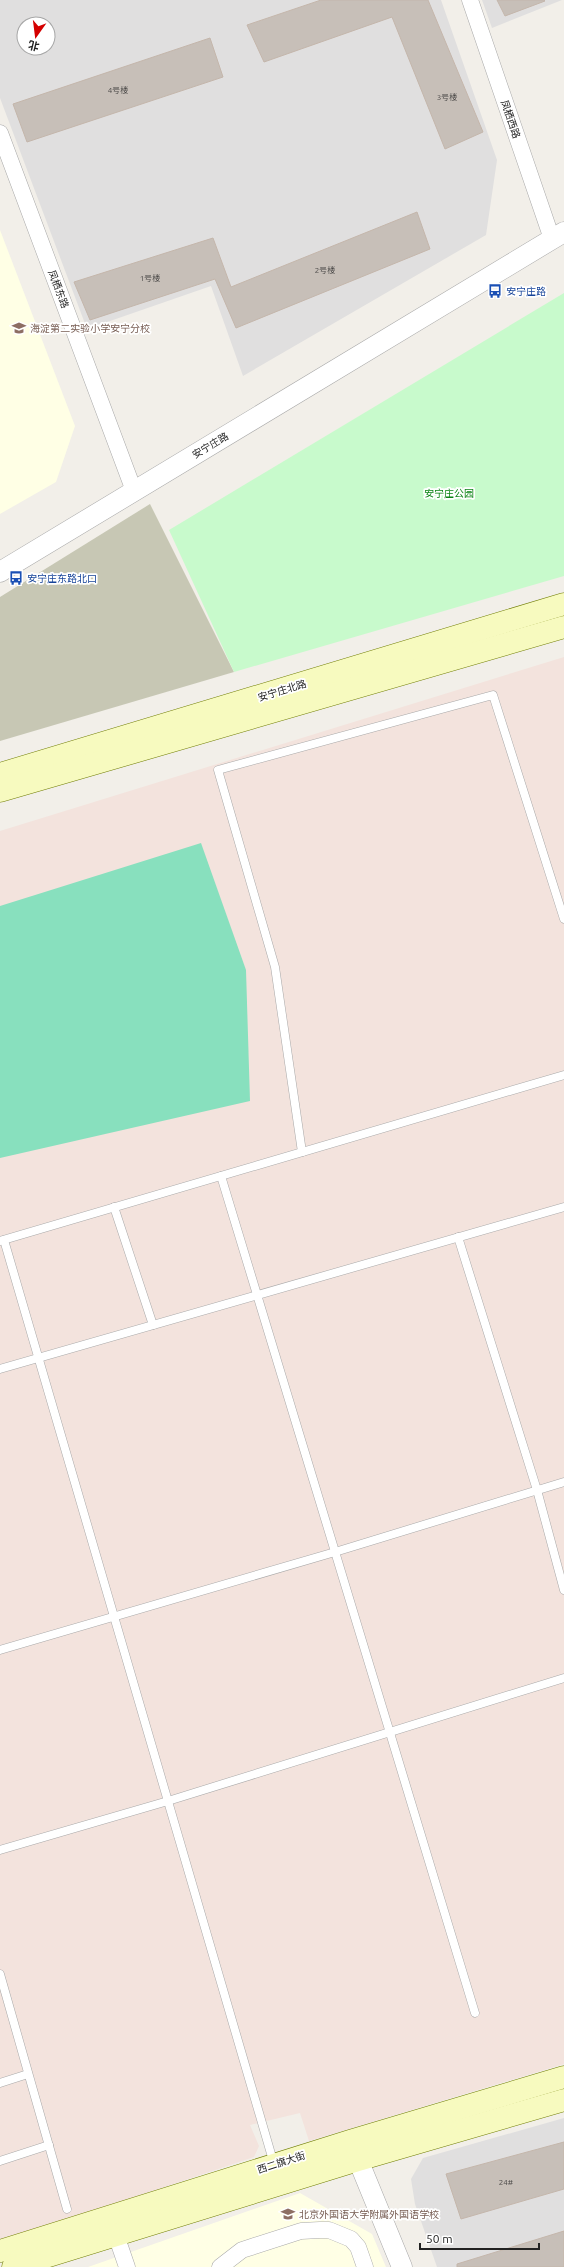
<svg xmlns="http://www.w3.org/2000/svg" width="564" height="2267" viewBox="0 0 564 2267" font-family="Ubuntu,'Noto Sans SC',sans-serif">
	<rect width="100%" height="100%" fill="#f2efe9"/>
	<g fill="#e0dfdf" fill-rule="evenodd">
		<path d="M 0,0 L 441,0 L 497,160 L 486,235 L 243,376 L 211,286 L 87,329 L 0,98 ZM 24,24 L 48,24 L 48,48 L 24,48 Z"/>
		<path d="M 482,0 L 562,0 L 492,28 Z"/>
		<path d="M 564,2118 L 564,2267 L 437,2267 L 415,2204 L 411,2179 L 423,2158 Z"/>
	</g>
	<g fill="#ffffe5">
		<path d="M 0,230 L 75,426 L 56,482 L 0,514 Z"/>
		<path d="M 300,2193 L 372,2234 L 386,2267 L 88,2267 Z"/>
	</g>
	<path fill="#f3e3dd" d="M 564,657 L 564,2064 L 309,2141 L 300,2113 L 250,2125 L 259,2146 L 254,2157 L 0,2242 L 0,831 Z"/>
	<path fill="#c7c7b4" d="M 150,504 L 234,672 L 0,741 L 0,597 Z"/>
	<path fill="#c8facc" d="M 564,293 L 564,576 L 234,672 L 169,530 Z"/>
	<path fill="#88e0be" d="M 201,843 L 246,970 L 250,1101 L 0,1158 L 0,906 Z"/>
	<g fill="#c7bfb8" stroke="#c4b6ab">
		<path d="M 321,0 L 428,0 L 483,132 L 445,149 L 392,17 L 264,62 L 247,25 Z"/>
		<path d="M 497,0 L 544,0 L 545,1 L 505,16 Z"/>
		<path d="M 210,38 L 223,77 L 27,142 L 13,104 Z"/>
		<path d="M 417,212 L 430,249 L 236,328 L 215,279 L 90,320 L 74,282 L 213,238 L 231,287 Z"/>
		<path d="M 564,2142 L 564,2189 L 461,2219 L 446,2174 Z"/>
		<path d="M 564,2231 L 564,2267 L 457,2267 L 457,2264 Z"/>
	</g>
	<g fill="none" stroke-linecap="round" stroke-linejoin="round">
		<defs>
			<g id="service">
				<path d="M 302,1152 L 275,967 L 218,770 L 493,695 L 564,919"/>
				<path d="M 221,1176 L 475,2013"/>
				<path d="M 114,1207 L 153,1325"/>
				<path d="M 458,1237 L 537,1490 L 564,1590"/>
				<path d="M 4,1240 L 274,2164"/>
				<path d="M 0,1241 L 564,1075"/>
				<path d="M 0,1369 L 564,1207"/>
				<path d="M 0,1650 L 335,1552 L 564,1482"/>
				<path d="M 0,1850 L 168,1801 L 564,1678"/>
				<path d="M 0,1974 L 67,2209"/>
				<path d="M 0,2083 L 28,2074"/>
				<path d="M 0,2161 L 49,2145"/>
			</g>
			<g id="minor">
				<path d="M 470,0 L 552,239"/>
				<path d="M 0,133 L 134,491"/>
				<path d="M 116,2235 L 127,2267"/>
				<path d="M 220,2267 L 242,2250 L 301,2231 L 320,2230 L 329,2230 L 351,2239 L 358,2247 L 365,2267"/>
			</g>
			<g id="tertiary">
				<path d="M 0,572 L 564,232"/>
				<path d="M 352,2145 L 402,2267"/>
			</g>
			<g id="secondary">
				<path d="M 0,774 L 564,604"/>
				<path d="M 0,791 L 564,627"/>
				<path d="M 0,2251 L 350,2141 L 564,2077"/>
				<path d="M 13,2267 L 358,2160 L 564,2100"/>
			</g>
		</defs>
		<use href="#service" stroke="#a9a9a9" stroke-width="9"/>
		<use href="#minor" stroke="#a9a9a9" stroke-width="17"/>
		<use href="#tertiary" stroke="#a9a9a9" stroke-width="21"/>
		<use href="#secondary" stroke="#707d05" stroke-width="23"/>
		<use href="#service" stroke="#fff" stroke-width="8"/>
		<use href="#minor" stroke="#fff" stroke-width="16"/>
		<use href="#tertiary" stroke="#fff" stroke-width="20"/>
		<use href="#secondary" stroke="#f7fabf" stroke-width="22"/>
	</g>
	<defs>
		<symbol id="bus-bare" viewBox="-9 -9 18 18"><path d="M-5-6H5V4H4V6H2V4H-2V6H-4V4H-5ZM-3.5-4V0h7V-4ZM-3.5 1.2v1.5H-2V1.2ZM2 1.2v1.5H3.5V1.2Z" fill="#1a4fb4" stroke="#fff" stroke-width="2.5" paint-order="stroke"/></symbol>
		<symbol id="school-bare" viewBox="-9 -9 18 18"><path d="M0-5L7-2L0 1L-7-2ZM-4 1L0 2.5L4 1V4Q0 6-4 4Z" fill="#8d6e63" stroke="#fff" stroke-width="2.5" paint-order="stroke"/></symbol>
	</defs>
	<g fill-rule="evenodd">
		<use href="#bus-bare" x="485" y="281" width="20" height="20"/>
		<use href="#school-bare" x="9" y="318" width="20" height="20"/>
		<use href="#bus-bare" x="6" y="568" width="20" height="20"/>
		<use href="#school-bare" x="278" y="2204" width="20" height="20"/>
	</g>
	<g text-anchor="middle" stroke-width="3.5" stroke-linejoin="round" paint-order="stroke">
		<g font-size="8" fill="#4b4948">
			<text x="118" y="93">4号楼</text>
			<text x="447" y="100">3号楼</text>
			<text x="325" y="273">2号楼</text>
			<text x="150" y="281">1号楼</text>
			<text x="506" y="2185">24#</text>
		</g>
		<g font-size="10" fill="#222" stroke="#fff">
			<text transform="translate(511 119) rotate(71)" y="4">凤栖西路</text>
			<text transform="translate(59 289) rotate(69)" y="4">凤栖东路</text>
			<text transform="translate(210 445) rotate(-31)" y="4">安宁庄路</text>
			<text transform="translate(282 690) rotate(-17)" y="4">安宁庄北路</text>
			<text transform="translate(281 2162) rotate(-18)" y="4">西二旗大街</text>
		</g>
		<g font-size="10" fill="#164399" stroke="#fff" text-anchor="start">
			<text x="506" y="295">安宁庄路</text>
			<text x="27" y="582">安宁庄东路北口</text>
		</g>
		<g font-size="10" fill="#785e54" stroke="#fff" text-anchor="start">
			<text x="30" y="332">海淀第二实验小学安宁分校</text>
			<text x="299" y="2218">北京外国语大学附属外国语学校</text>
		</g>
		<g font-size="10" fill="#0c8416" stroke="#fff">
			<text x="449" y="497">安宁庄公园</text>
		</g>
	</g>
	<g transform="translate(36 36) rotate(194)"><circle r="19" fill="#ffffff" stroke="#a7a7a7"/>
	<path d="M0-3L7 15L0 10L-7 15Z" fill="#d40000"/>
	<text y="-6" font-size="11" font-weight="bold" text-anchor="middle" fill="#222222">北</text>
	</g>
	<path d="M420 2243v6h119v-6" fill="none" stroke="#222222" stroke-width="2"/>
	<text x="426" y="2243" font-size="12" fill="#222222" stroke="#ffffff" stroke-width="3" paint-order="stroke">50 m</text>
</svg>
